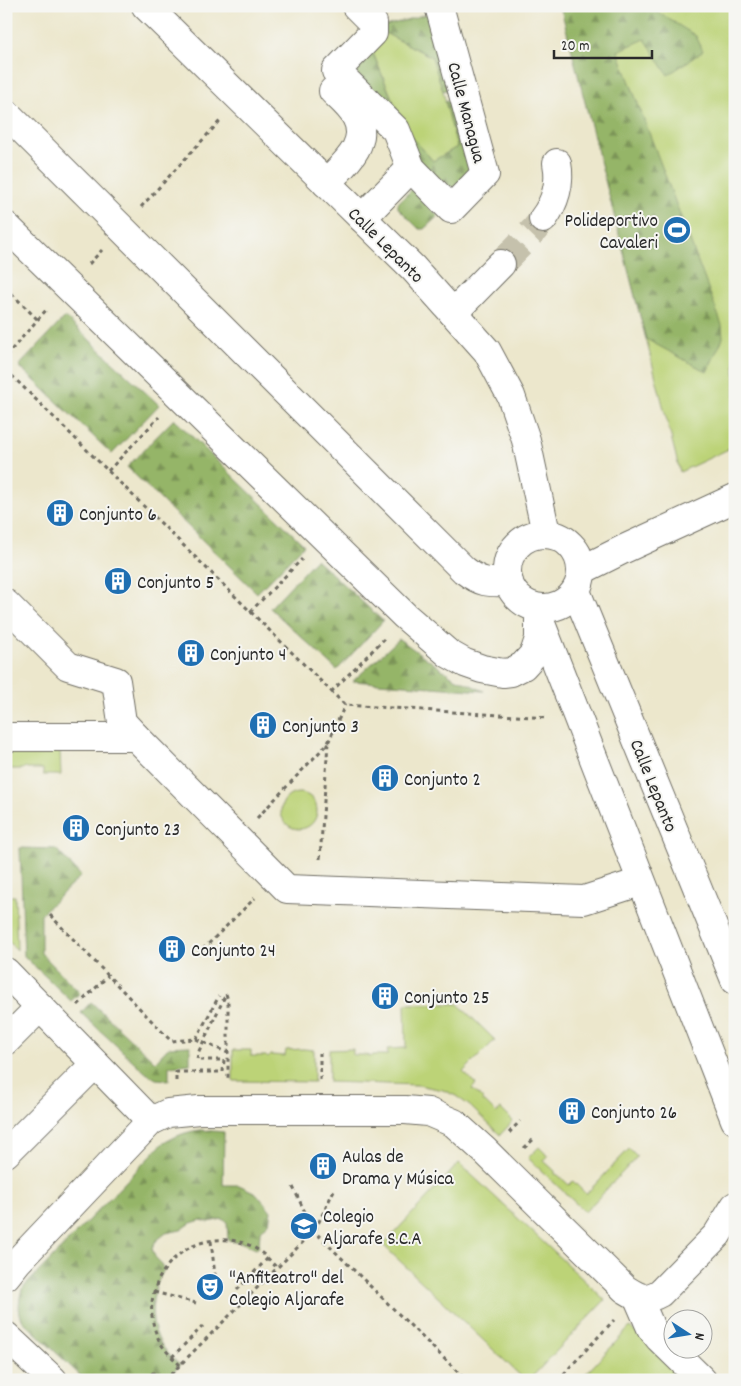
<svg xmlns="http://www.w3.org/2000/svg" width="741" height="1386" viewBox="0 0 741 1386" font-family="Dekko,sans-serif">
	<defs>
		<pattern id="forest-firs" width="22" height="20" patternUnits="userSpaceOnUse" patternTransform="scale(1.25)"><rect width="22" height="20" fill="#95b568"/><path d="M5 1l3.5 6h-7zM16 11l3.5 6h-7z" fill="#7a9356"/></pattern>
	</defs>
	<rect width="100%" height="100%" fill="#f6f6f2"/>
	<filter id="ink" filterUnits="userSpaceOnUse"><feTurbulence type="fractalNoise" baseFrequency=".02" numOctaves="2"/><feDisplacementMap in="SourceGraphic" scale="10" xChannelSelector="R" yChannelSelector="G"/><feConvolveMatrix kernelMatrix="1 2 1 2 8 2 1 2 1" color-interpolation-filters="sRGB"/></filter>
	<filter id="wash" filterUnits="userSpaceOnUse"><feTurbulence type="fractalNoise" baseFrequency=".0096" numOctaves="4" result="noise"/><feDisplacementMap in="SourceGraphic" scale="20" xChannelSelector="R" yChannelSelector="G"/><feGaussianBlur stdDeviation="1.12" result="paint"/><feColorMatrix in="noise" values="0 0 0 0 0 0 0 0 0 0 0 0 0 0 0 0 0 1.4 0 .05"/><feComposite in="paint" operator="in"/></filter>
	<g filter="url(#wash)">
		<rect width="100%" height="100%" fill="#ece7cc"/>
		<g fill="#bcd377" stroke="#747f51">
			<path d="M 561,6 L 735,6 L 735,446 L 680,472 Z"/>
			<path d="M 383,32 L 432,57 L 443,91 L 457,147 L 433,161 L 405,129 L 370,46 Z"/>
			<path d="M 6,749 L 60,749 L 61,775 L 43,775 L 43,769 L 27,769 L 25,767 L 23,769 L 8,769 L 8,775 L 6,775 Z"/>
			<circle cx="299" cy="811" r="18"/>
			<path d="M 6,896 L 15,896 L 17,950 L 6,939 Z"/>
			<path d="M 405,1004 L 458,1004 L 495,1040 L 463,1072 L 476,1084 L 472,1089 L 483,1099 L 483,1102 L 485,1102 L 496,1113 L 501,1109 L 513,1121 L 500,1135 L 470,1106 L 456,1096 L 443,1090 L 418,1085 L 329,1082 L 329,1050 L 353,1049 L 353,1055 L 368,1055 L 371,1057 L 373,1055 L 388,1055 L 387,1049 L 406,1048 Z"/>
			<path d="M 303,1049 L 314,1050 L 314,1082 L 233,1081 L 233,1050 L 251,1050 L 251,1056 L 266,1056 L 268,1058 L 271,1055 L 285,1056 L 286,1050 Z"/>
			<path d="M 539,1147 L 548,1156 L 544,1161 L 555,1171 L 555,1174 L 558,1175 L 569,1185 L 573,1181 L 586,1194 L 629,1149 L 637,1157 L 585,1212 L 528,1158 Z"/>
			<path d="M 459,1163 L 605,1300 L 529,1380 L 525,1380 L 383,1245 Z"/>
			<path d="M 630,1327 L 683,1380 L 580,1380 Z"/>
		</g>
		<g fill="url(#forest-firs)" stroke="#60704a">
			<path d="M 564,6 L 648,6 L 696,36 L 703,51 L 668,75 L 645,39 L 618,51 L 722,325 L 723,338 L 707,372 L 646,339 L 561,9 Z"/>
			<path d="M 433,12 L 453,88 L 443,91 L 432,57 L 383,32 L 382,27 Z"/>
			<path d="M 370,46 L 398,114 L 344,70 Z"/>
			<path d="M 457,98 L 474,172 L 453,188 L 442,186 L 416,162 L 405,129 L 433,161 L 457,147 L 445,101 Z"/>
			<path d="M 412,189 L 438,216 L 424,229 L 419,229 L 398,208 L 398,203 Z"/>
			<path d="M 65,317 L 159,405 L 112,454 L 19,366 Z"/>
			<path d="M 174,419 L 304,545 L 257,593 L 127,467 Z"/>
			<path d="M 316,559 L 383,621 L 337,670 L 270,608 Z"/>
			<path d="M 399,639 L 453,677 L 484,691 L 353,681 Z"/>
			<path d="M 20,848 L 56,849 L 81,876 L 41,914 L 41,953 L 80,993 L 71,1001 L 24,956 Z"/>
			<path d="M 91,1002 L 155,1062 L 169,1047 L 190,1046 L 190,1064 L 169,1066 L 169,1080 L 156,1079 L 146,1073 L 81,1013 Z"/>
			<path d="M 201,1130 L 224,1132 L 223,1185 L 239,1185 L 256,1193 L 271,1211 L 269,1223 L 260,1231 L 259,1247 L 256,1249 L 240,1242 L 228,1240 L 227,1222 L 222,1219 L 209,1222 L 201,1220 L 191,1223 L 181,1230 L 166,1233 L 156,1241 L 152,1248 L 155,1257 L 162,1264 L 164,1270 C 149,1295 147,1327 166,1351 C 170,1356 175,1361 180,1365 L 165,1380 L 160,1380 L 153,1373 L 145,1380 L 85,1380 L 23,1321 C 17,1310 19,1301 22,1289 L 162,1144 C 176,1136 184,1132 201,1130 Z"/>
		</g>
	</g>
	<g filter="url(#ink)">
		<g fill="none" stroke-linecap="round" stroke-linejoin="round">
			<path stroke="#c5c1ac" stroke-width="28" stroke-dasharray="28 14" stroke-linecap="butt" d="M 501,264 L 535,229 L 543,219"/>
			<defs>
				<g id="minor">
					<path d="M 146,6 L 413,268 L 487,351 L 511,396 L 526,440 L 546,533"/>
					<path d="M 356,6 L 373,23 L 373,33 L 336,71 L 396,130 L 411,168 L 451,209 L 485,174 L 439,6"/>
					<path d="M 6,113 L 464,570 C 481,583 488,583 509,582"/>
					<path d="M 326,183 C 342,166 371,144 356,117 C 351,107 341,99 333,91"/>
					<path d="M 362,218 L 411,168"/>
					<path d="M 543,219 C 555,203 561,183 557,163"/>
					<path d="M 6,226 L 405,616 L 449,654 L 465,663 L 482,669 L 503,673 L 511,672 L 523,666 L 534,654 L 539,639 L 539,620"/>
					<path d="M 453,313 L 501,264"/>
					<circle cx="544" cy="571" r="37"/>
					<path d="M 582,570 L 624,549 L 735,498"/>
					<path d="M 576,591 L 735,980"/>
					<path d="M 6,604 L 68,666 L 116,681 L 122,722 L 136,737"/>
					<path d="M 540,621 L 735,1120"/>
					<path d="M 6,737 L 136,737 L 287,889 L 584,900 L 640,882"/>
					<path d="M 6,972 L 151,1121"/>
					<path d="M 6,1041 L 40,1007"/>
					<path d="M 6,1153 L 95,1064"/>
					<path d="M 6,1276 L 18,1261 L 151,1121 L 168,1113 L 199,1110 L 405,1110 L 428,1112 L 454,1123 L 485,1151 L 625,1289 C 638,1297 644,1302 660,1293 L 717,1235 L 735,1206"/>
					<path d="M 638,1298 L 651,1328 L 659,1338 L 702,1380"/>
					<path d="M 6,1336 L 53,1380"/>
				</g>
			</defs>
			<use href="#minor" stroke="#6f6d63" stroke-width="30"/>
			<g stroke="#6f6d63" stroke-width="3" stroke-dasharray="4 4" stroke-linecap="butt">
				<path d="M 141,207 L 220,121"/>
				<path d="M 89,264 L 102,250"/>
				<path d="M 6,288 L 38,320"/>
				<path d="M 6,356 L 47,309"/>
				<path d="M 6,370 L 345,705 L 546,718"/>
				<path d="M 108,471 L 159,417"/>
				<path d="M 250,612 L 302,559"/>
				<path d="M 331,692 L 384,639"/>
				<path d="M 257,818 L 328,743 L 345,705"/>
				<path d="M 320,859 L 328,743"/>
				<path d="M 50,915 L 171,1041 L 196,1039 L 219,996"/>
				<path d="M 197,955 L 255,898"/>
				<path d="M 226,994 L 228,1000 L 228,1079"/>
				<path d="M 78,1005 L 108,976"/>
				<path d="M 196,1039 L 228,1053"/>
				<path d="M 320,1080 L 320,1053"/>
				<path d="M 176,1081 L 176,1072 L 223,1072 L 224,1060 L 197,1060 L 198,1053 L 226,994"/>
				<path d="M 509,1133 L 520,1121"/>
				<path d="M 524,1148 L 535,1138"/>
				<path d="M 293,1187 L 314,1231"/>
				<path d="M 315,1230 L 335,1188"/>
				<path d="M 211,1241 L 216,1284"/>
				<path d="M 237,1290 L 268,1258"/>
				<path d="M 154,1292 L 196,1303"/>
				<path d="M 172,1357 L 203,1326"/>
				<path d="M 180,1365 C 173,1358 165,1351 160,1342 C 129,1283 190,1219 251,1246 C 261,1251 270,1260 277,1268"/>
				<path d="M 145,1380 L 153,1373 L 160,1380"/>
				<path d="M 165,1380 L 314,1231 L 466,1380"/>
				<path d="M 558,1380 L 614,1320"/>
			</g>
			<use href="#minor" stroke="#fff" stroke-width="28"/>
		</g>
	</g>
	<defs>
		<symbol id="stadium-disc" viewBox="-11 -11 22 22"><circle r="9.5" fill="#1f6fb2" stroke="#f6f6f2"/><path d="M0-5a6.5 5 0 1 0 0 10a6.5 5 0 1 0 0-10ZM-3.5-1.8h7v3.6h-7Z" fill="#fff"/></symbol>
		<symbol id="building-disc" viewBox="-11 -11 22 22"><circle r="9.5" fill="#1f6fb2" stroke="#f6f6f2"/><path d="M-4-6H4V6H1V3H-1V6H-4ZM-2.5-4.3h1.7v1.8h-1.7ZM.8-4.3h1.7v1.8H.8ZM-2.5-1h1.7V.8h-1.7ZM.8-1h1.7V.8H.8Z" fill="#fff"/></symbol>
		<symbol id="school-disc" viewBox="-11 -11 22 22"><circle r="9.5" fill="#1f6fb2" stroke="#f6f6f2"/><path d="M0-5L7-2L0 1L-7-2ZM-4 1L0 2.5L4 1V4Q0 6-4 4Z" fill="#fff"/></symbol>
		<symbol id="theatre-disc" viewBox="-11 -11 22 22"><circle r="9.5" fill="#1f6fb2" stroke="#f6f6f2"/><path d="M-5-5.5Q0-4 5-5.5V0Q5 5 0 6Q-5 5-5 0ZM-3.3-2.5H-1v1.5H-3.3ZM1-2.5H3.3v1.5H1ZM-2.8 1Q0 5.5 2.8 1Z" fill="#fff"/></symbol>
	</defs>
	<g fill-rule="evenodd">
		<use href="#stadium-disc" x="661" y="214" width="32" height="32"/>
		<use href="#building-disc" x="44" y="497" width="32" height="32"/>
		<use href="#building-disc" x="102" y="565" width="32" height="32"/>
		<use href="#building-disc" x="175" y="637" width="32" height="32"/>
		<use href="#building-disc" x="247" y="709" width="32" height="32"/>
		<use href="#building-disc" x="369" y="762" width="32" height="32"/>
		<use href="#building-disc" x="60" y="812" width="32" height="32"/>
		<use href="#building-disc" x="156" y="933" width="32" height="32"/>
		<use href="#building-disc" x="369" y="980" width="32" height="32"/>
		<use href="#building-disc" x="556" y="1095" width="32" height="32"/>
		<use href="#building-disc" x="307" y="1150" width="32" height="32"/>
		<use href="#school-disc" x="288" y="1210" width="32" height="32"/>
		<use href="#theatre-disc" x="194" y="1271" width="32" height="32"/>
	</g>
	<g text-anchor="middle" stroke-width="4" stroke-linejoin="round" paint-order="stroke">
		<g font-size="19" fill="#2b2b2b" stroke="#f6f6f2">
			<text transform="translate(468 112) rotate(75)" y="7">Calle Managua</text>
			<text transform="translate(387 244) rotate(45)" y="7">Calle Lepanto</text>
			<text transform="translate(655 785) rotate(68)" y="7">Calle Lepanto</text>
		</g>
		<g font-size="19" fill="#2b2b2b" stroke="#f6f6f2" text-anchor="start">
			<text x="658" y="226" text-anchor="end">Polideportivo<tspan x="658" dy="22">Cavaleri</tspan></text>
			<text x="79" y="520">Conjunto 6</text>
			<text x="137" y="588">Conjunto 5</text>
			<text x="210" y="660">Conjunto 4</text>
			<text x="282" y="732">Conjunto 3</text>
			<text x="404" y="785">Conjunto 2</text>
			<text x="95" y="835">Conjunto 23</text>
			<text x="191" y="956">Conjunto 24</text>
			<text x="404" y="1003">Conjunto 25</text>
			<text x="591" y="1118">Conjunto 26</text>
			<text x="342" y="1162">Aulas de<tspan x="342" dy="22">Drama y Música</tspan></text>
			<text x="323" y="1222">Colegio<tspan x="323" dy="22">Aljarafe S.C.A</tspan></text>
			<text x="229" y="1283">"Anfiteatro" del<tspan x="229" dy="22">Colegio Aljarafe</tspan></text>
		</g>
	</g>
	<rect width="741" height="1386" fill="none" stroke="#f6f6f2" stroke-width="25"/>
	<g transform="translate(688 1334) rotate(102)"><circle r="24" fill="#f6f6f2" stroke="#a5a5a2"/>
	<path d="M0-4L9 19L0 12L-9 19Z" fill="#1f6fb2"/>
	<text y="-8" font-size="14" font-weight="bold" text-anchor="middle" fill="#2b2b2b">N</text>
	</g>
	<path d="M554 50v8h98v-8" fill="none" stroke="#2b2b2b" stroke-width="2.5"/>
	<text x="561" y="50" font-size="15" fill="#2b2b2b" stroke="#f6f6f2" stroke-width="4" paint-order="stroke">20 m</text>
</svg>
